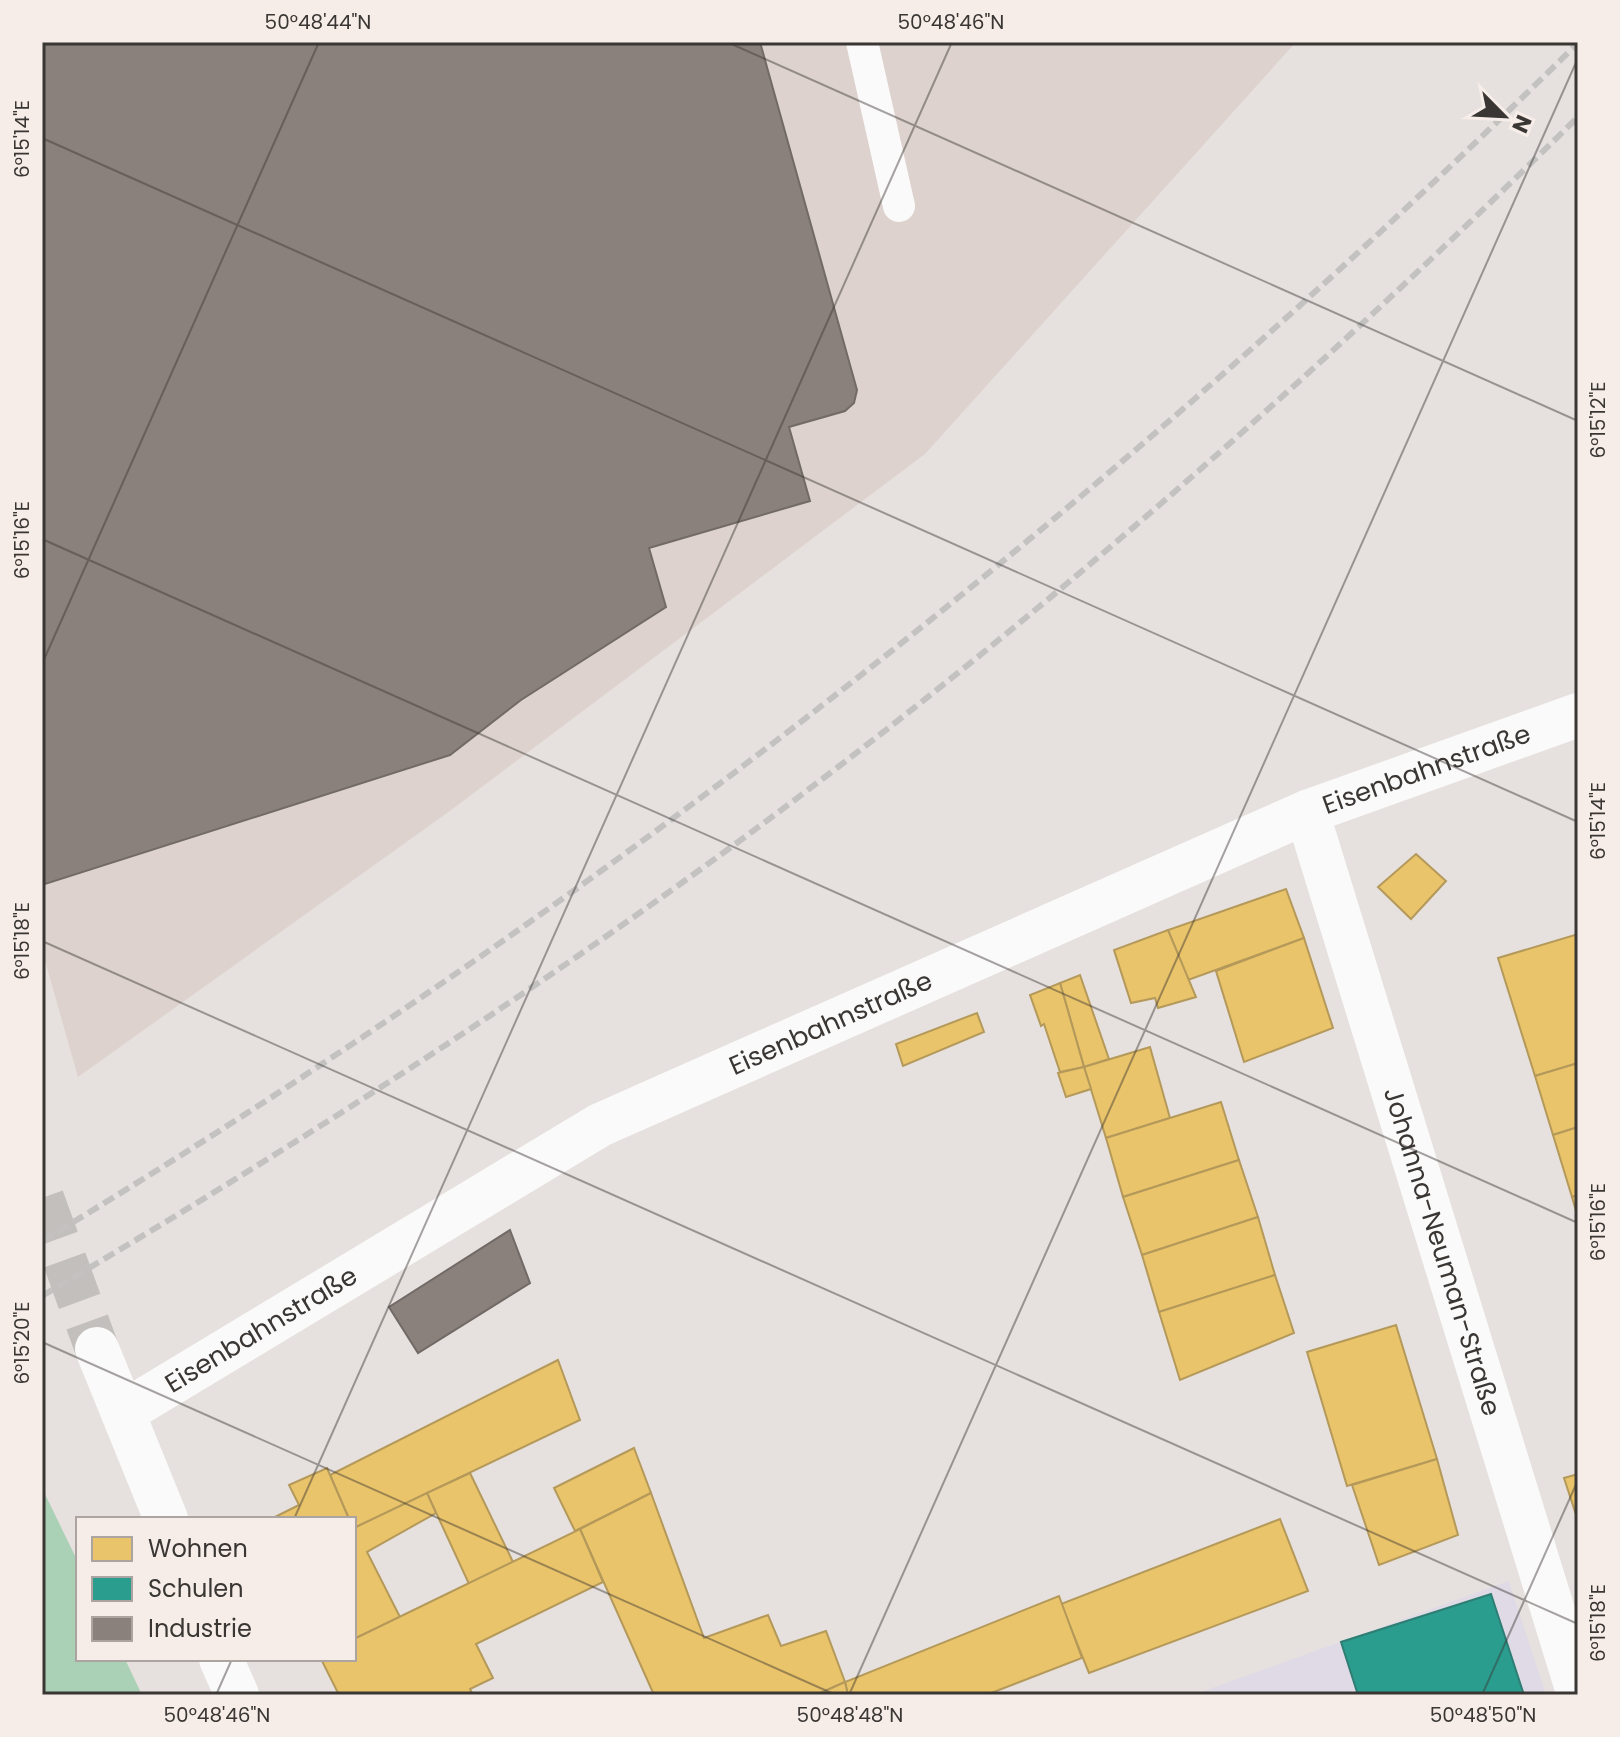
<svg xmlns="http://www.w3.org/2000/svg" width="1620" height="1737" viewBox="0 0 1620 1737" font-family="Poppins,sans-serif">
	<rect width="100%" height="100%" fill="#e6e1de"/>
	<path fill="#ddd2cd" d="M 42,42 L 1296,42 L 925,454 L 447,813 L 78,1077 L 42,950 Z"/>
	<path fill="#dfdae5" d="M 1509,1581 L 1546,1695 L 1193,1695 Z"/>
	<path fill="#aad0b6" d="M 42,1488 L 78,1562 L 78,1659 L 125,1659 L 142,1695 L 42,1695 Z"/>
	<g fill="#e9c46a" stroke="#b4995a" stroke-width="2">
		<path d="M 1416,854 L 1446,881 L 1411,919 L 1378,887 Z"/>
		<path d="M 1286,889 L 1304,938 L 1188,980 L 1168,930 Z"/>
		<path d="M 1168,930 L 1196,997 L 1158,1008 L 1155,998 L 1131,1003 L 1114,950 Z"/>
		<path d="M 1578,934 L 1578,1063 L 1535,1076 L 1498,958 Z"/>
		<path d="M 1304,938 L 1333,1028 L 1244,1062 L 1216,971 Z"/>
		<path d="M 1080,975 L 1109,1059 L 1084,1067 L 1060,983 Z"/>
		<path d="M 1060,983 L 1084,1067 L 1060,1072 L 1044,1024 L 1041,1026 L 1030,995 Z"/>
		<path d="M 977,1013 L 984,1032 L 903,1066 L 896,1044 Z"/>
		<path d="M 1150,1047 L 1170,1118 L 1106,1138 L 1084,1067 Z"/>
		<path d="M 1578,1063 L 1578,1127 L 1553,1135 L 1535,1076 Z"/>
		<path d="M 1084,1067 L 1091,1089 L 1066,1097 L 1058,1073 Z"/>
		<path d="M 1221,1102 L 1239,1160 L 1123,1197 L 1106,1138 Z"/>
		<path d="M 1578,1127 L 1578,1195 L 1572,1197 L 1553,1135 Z"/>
		<path d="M 1239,1160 L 1258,1217 L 1142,1255 L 1123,1197 Z"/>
		<path d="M 1578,1195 L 1578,1218 L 1572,1197 Z"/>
		<path d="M 1258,1217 L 1275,1275 L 1159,1312 L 1142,1255 Z"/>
		<path d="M 1275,1275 L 1294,1333 L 1180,1380 L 1159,1312 Z"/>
		<path d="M 1396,1325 L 1437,1459 L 1347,1486 L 1307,1352 Z"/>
		<path d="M 558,1360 L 580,1420 L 354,1528 L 354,1519 L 349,1519 L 330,1475 Z"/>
		<path d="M 634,1448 L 651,1493 L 575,1531 L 554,1488 Z"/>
		<path d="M 1437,1459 L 1458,1535 L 1379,1565 L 1352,1485 Z"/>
		<path d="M 327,1468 L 349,1519 L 271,1519 L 299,1505 L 289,1485 Z"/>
		<path d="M 470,1473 L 513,1562 L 469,1584 L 427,1493 Z"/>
		<path d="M 1578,1474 L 1578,1521 L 1564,1478 Z"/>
		<path d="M 427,1493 L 436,1513 L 367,1552 L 400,1617 L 354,1639 L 354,1528 Z"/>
		<path d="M 651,1493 L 704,1638 L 768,1615 L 781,1646 L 826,1631 L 845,1682 L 816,1695 L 654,1695 L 580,1529 Z"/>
		<path d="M 1280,1519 L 1308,1591 L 1089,1673 L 1061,1604 Z"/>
		<path d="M 580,1529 L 603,1582 L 476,1644 L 493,1678 L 470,1689 L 473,1695 L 339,1695 L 321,1659 L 354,1659 L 354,1639 Z"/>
		<path d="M 1059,1596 L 1082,1658 L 986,1695 L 848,1695 L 845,1682 Z"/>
		<path d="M 845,1682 L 848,1695 L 816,1695 Z"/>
	</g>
	<path fill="#2a9d8f" stroke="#2e7e74" stroke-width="2" d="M 1491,1594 L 1524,1695 L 1358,1695 L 1341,1642 Z"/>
	<g fill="#8a817c" stroke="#726a66" stroke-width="2">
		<path d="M 42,42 L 760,42 L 857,390 L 854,403 L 845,411 L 789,427 L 810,501 L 649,548 L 666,607 L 521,700 L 450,755 L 42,885 Z"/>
		<path d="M 510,1230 L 530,1283 L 418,1353 L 389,1307 Z"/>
	</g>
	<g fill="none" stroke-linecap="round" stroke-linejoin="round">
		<path stroke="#c3bfbc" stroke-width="44" stroke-dasharray="44 22" stroke-linecap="butt" d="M 42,1198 L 97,1349"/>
		<path stroke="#fbfafa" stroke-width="32" d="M 862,42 L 899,206"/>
		<g stroke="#fbfafa" stroke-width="44">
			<path id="s1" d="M 1307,812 L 1578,1692"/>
			<path id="s2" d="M 124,1412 L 600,1125 L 1307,812 L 1578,715"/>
		</g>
		<g stroke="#fbfafa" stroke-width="44">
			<path d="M 97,1349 L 166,1519"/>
			<path d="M 221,1659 L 237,1695"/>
		</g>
		<g stroke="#c3c2c1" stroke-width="6" stroke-dasharray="12 6" stroke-linecap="butt">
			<path d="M 42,1241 C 599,905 1115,500 1578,43"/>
			<path d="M 42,1296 C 316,1134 585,961 838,767 C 1099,567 1344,348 1578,117"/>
		</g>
	</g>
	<path fill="none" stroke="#393634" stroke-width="2" stroke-opacity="0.45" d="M 727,42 L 1578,421M 42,138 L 1578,822M 42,539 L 1578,1223M 42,664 L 319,42M 42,941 L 1578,1624M 42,1342 L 836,1695M 294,1519 L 952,42M 216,1695 L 232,1659M 849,1695 L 1578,58M 1482,1695 L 1578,1480"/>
	<g text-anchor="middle" stroke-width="8" stroke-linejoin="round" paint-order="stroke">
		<g font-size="26" fill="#393634" stroke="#f7ede8">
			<text dy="9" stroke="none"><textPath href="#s2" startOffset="1456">Eisenbahnstraße</textPath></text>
			<text dy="9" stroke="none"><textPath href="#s2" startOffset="808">Eisenbahnstraße</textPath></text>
			<text dy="9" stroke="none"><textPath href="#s1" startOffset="460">Johanna-Neuman-Straße</textPath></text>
			<text dy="9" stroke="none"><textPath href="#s2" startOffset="160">Eisenbahnstraße</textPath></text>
		</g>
	</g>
	<rect width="1620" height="1737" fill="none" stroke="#f7ede8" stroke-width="88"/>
	<rect x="76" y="1517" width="280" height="144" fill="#f7ede8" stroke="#aba4a0" stroke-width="2"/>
	<rect x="92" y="1537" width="40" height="24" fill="#e9c46a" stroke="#aba4a0" stroke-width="2"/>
	<text x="148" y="1557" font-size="24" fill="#393634">Wohnen</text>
	<rect x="92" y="1577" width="40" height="24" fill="#2a9d8f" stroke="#aba4a0" stroke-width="2"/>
	<text x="148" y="1597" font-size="24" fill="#393634">Schulen</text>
	<rect x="92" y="1617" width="40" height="24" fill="#8a817c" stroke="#aba4a0" stroke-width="2"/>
	<text x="148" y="1637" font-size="24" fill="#393634">Industrie</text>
	<g transform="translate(1504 116) rotate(114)" stroke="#f7ede8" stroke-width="6" paint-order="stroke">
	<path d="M0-6L14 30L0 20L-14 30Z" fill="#393634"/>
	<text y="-12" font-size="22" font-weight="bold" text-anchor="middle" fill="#393634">N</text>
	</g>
	<rect x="44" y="44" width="1532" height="1649" fill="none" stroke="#393634" stroke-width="3"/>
	<g font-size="20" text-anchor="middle" fill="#393634">
		<text x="318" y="29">50°48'44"N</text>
		<text x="951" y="29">50°48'46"N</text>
		<text transform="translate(22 139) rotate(-90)" y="7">6°15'14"E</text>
		<text transform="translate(1598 420) rotate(-90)" y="7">6°15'12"E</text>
		<text transform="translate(22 540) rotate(-90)" y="7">6°15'16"E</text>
		<text transform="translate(1598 821) rotate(-90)" y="7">6°15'14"E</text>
		<text transform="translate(22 941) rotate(-90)" y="7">6°15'18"E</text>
		<text transform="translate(1598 1222) rotate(-90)" y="7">6°15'16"E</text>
		<text transform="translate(22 1343) rotate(-90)" y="7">6°15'20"E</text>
		<text transform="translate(1598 1623) rotate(-90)" y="7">6°15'18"E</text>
		<text x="217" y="1722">50°48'46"N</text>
		<text x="850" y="1722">50°48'48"N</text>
		<text x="1483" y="1722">50°48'50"N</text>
	</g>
</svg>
